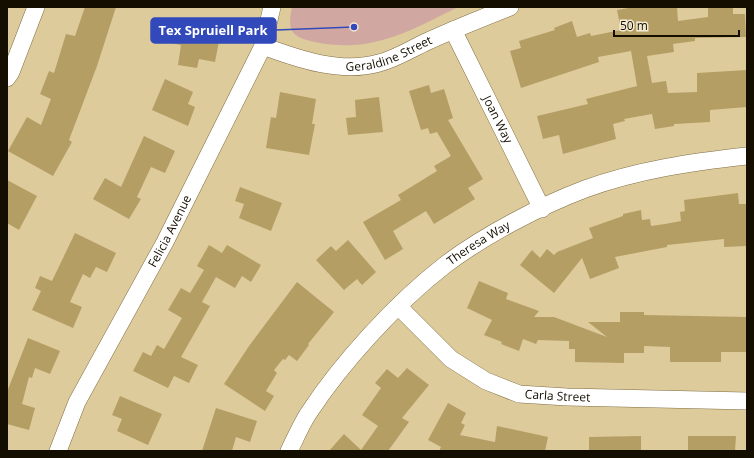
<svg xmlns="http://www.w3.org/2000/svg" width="754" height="458" viewBox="0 0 754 458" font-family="'Open Sans',sans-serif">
	<rect width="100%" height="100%" fill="#ddcb9c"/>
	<path fill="#d0a7a1" d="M 292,7 L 458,7 C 410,31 371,54 315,42 C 291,37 287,31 292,7 Z"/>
	<g fill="#b49e64">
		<path d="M 85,7 L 116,7 L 97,66 L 69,140 L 72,142 L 53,176 L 8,151 L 27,117 L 41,125 L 51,99 L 40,94 L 49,71 L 54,73 L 66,34 L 75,36 Z"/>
		<path d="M 634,7 L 677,7 L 678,21 L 708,17 L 708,7 L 733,7 L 733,14 L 745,14 L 746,37 L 695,38 L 695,41 L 673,44 L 674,52 L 647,56 L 652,83 L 666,81 L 668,93 L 697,92 L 697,73 L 747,70 L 747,107 L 710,110 L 710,122 L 674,124 L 674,126 L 655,129 L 652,114 L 624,119 L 625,121 L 613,124 L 616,139 L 563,154 L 559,135 L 543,139 L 537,116 L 588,104 L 586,99 L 637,86 L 631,51 L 598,57 L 599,62 L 521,88 L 510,51 L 521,48 L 519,41 L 555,30 L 554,28 L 572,21 L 577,37 L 590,33 L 591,36 L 621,30 L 617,10 Z"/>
		<path d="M 173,27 L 220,36 L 215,62 L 199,59 L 197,68 L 178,65 L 181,45 L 170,43 Z"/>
		<path d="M 165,79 L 193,92 L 188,104 L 195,107 L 188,126 L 152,110 Z"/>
		<path d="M 429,85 L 431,93 L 444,89 L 453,118 L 448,120 L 483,179 L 468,188 L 475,199 L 434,224 L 426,211 L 393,231 L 403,249 L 385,260 L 363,222 L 401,200 L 398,195 L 437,171 L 434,166 L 451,156 L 437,132 L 430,134 L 428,128 L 421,130 L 409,91 Z"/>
		<path d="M 280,92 L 316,99 L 312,124 L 315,124 L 309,155 L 266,148 L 271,117 L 276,118 Z"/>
		<path d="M 379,97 L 383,132 L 348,135 L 346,118 L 356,117 L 355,100 Z"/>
		<path d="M 144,136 L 175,151 L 165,173 L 151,167 L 137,197 L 141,199 L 129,219 L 93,199 L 105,178 L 121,187 Z"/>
		<path d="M 7,180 L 37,196 L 19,230 L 7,223 Z"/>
		<path d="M 240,187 L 282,203 L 271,231 L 239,218 L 244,204 L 235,201 Z"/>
		<path d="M 738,193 L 739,204 L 746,204 L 747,246 L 724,247 L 724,239 L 667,245 L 667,247 L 615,257 L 619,268 L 590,279 L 582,258 L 554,293 L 520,265 L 532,250 L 540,258 L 547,249 L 554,255 L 557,252 L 593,238 L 589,228 L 623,216 L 623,214 L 641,210 L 642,220 L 650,219 L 651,226 L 665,224 L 681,221 L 680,212 L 685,211 L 684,200 Z"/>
		<path d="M 75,233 L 116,253 L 107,272 L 96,267 L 90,278 L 83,274 L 70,302 L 82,307 L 73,328 L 32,310 L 41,291 L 35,288 L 40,276 L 52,281 Z"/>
		<path d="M 348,240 L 376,272 L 362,285 L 357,279 L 344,290 L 316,260 L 331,246 L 336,251 Z"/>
		<path d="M 209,245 L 222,253 L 227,245 L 261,265 L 251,282 L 242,276 L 235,288 L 216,277 L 202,302 L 210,306 L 181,357 L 198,365 L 189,383 L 174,376 L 168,388 L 133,371 L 143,352 L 151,356 L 157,345 L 164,349 L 182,318 L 168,310 L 181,288 L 190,293 L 204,270 L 197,266 Z"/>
		<path d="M 479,281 L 508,293 L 506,299 L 539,311 L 534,317 L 554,317 L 607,337 L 588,322 L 620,322 L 620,312 L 644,312 L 644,315 L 747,317 L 747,352 L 721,352 L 721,362 L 670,362 L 670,347 L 644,346 L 644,353 L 624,353 L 624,363 L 575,362 L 575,349 L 569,349 L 569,341 L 538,340 L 536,344 L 523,339 L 519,351 L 501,344 L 502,342 L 484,335 L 492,320 L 467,308 Z"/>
		<path d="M 297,282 L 334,312 L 308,344 L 309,345 L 297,361 L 289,355 L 285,360 L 283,359 L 274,370 L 277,373 L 266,391 L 274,396 L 265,411 L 224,384 L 249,346 Z"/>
		<path d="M 28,338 L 60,351 L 50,374 L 35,368 L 32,378 L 29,377 L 22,404 L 35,408 L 29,430 L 7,424 L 7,392 Z"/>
		<path d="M 407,368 L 429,385 L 402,418 L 409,422 L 388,451 L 329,451 L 344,434 L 361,450 L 378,426 L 362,415 L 381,388 L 375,383 L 387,369 L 398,378 Z"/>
		<path d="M 120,396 L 162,414 L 148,445 L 117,431 L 122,419 L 112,415 Z"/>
		<path d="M 448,403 L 466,413 L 461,423 L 465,425 L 460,435 L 495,442 L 497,426 L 548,437 L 545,451 L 439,451 L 441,447 L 428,440 Z"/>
		<path d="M 216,408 L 257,421 L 250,442 L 236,437 L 232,451 L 202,451 Z"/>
		<path d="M 641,436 L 641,451 L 589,451 L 589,437 Z"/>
		<path d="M 688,436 L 736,436 L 735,451 L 688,451 Z"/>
	</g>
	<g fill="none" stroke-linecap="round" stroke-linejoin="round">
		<defs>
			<g id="minor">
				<path id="s1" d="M 453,30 L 542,209"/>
				<path id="s2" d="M 263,46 C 298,59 341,74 379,63 C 395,59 411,49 426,42 C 454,29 482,18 510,7"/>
				<path d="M 7,78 L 11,72 L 36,7"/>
				<path id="s3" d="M 399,307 L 451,359 L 486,381 L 519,394 L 567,397 L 747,401"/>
				<path id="s4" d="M 58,451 L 77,402 L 165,242 L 263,46 L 272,7"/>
				<path id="s5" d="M 289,451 C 295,439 301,425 308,414 C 342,362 396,303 445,265 C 483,236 540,206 585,189 C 637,170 692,162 747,156"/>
			</g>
		</defs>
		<use href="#minor" stroke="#806f43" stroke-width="18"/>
		<use href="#minor" stroke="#fff" stroke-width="17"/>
	</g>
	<g text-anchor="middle" stroke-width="3.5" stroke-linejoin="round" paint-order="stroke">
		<g font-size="12" fill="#140e00" stroke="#f6ecd5">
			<text dy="4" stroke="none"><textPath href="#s2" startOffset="131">Geraldine Street</textPath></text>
			<text dy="4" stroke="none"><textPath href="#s1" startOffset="100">Joan Way</textPath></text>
			<text dy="4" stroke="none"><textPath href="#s4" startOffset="247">Felicia Avenue</textPath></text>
			<text dy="4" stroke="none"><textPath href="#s5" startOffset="285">Theresa Way</textPath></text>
			<text dy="4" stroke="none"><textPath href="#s3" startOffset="189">Carla Street</textPath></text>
		</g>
	</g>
	<path fill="none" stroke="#3249bb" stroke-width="1.5" d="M354 27L276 30"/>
	<circle fill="#3249bb" stroke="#f6ecd5" stroke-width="1.5" cx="354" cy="27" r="4"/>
	<rect fill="#3249bb" stroke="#3249bb" stroke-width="1.5" x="151" y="18" width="125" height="25" rx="4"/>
	<g font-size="13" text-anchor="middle" font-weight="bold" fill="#fff">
		<text x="213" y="35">Tex Spruiell Park</text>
	</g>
	<rect width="754" height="458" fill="none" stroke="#140e00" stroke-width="16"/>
	<path d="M614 30v6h125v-6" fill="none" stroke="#140e00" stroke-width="2"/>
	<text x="620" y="30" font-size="12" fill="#140e00" stroke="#f6ecd5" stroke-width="3" paint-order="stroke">50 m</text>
</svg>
